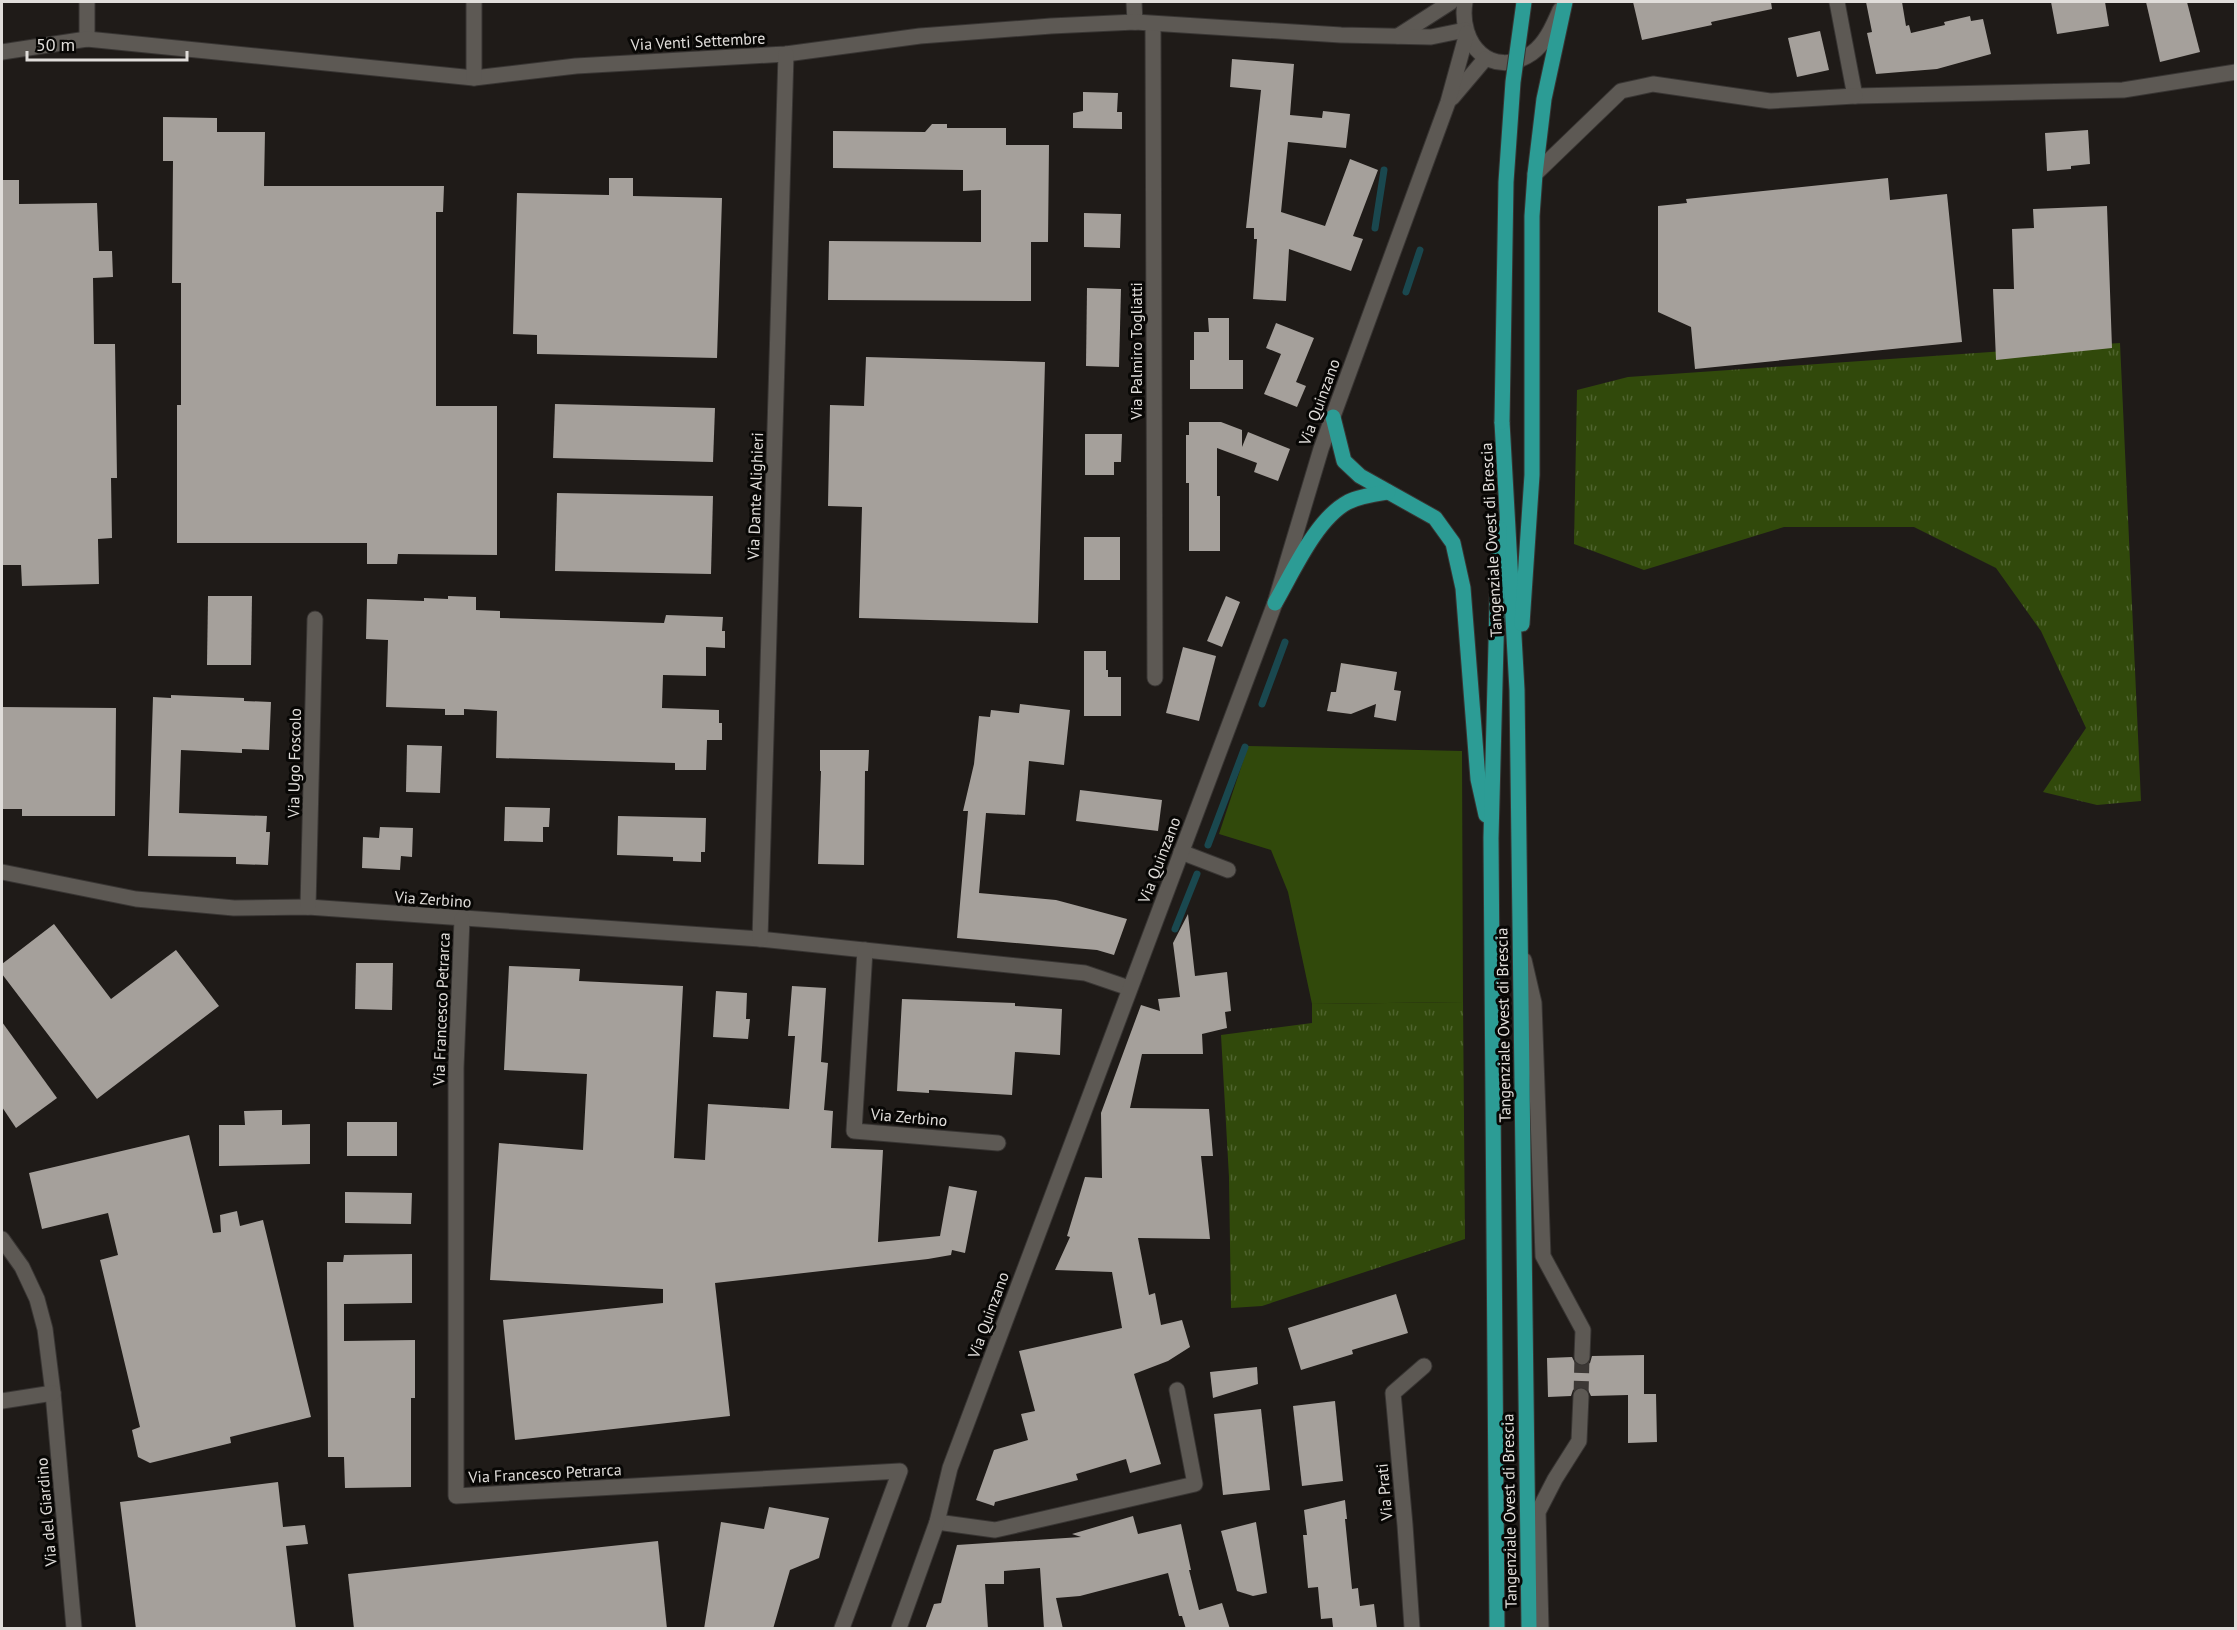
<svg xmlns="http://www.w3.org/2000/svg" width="2237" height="1630" viewBox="0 0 2237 1630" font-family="'PT Sans',sans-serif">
	<defs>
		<pattern id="grass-tufts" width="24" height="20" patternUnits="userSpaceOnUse" patternTransform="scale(1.5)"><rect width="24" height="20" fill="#31490b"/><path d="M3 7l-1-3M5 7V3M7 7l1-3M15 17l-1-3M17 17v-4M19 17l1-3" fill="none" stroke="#4f632e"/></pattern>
	</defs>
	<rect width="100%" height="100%" fill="#1f1b18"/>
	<g fill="url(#grass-tufts)">
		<path d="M 2120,343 L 2141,801 L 2097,805 L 2043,792 L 2086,728 L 2041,631 L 1996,568 L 1914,527 L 1784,527 L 1644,570 L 1574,544 L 1577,390 L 1628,377 Z"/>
		<path d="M 1463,1002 L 1465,1239 L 1262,1306 L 1231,1308 L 1229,1177 L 1221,1035 L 1312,1023 L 1312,1004 Z"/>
	</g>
	<path fill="#31490b" d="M 1248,746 L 1462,751 L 1463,1002 L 1312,1004 L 1288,892 L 1271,850 L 1219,834 Z"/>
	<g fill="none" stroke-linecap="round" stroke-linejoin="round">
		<g stroke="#1a484f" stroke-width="7">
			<path d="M 1375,228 L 1384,170"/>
			<path d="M 1406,292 L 1420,250"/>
			<path d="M 1262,704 L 1285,642"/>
			<path d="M 1208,845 L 1245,747"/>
			<path d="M 1175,929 L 1197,874"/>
		</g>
	</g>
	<g fill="#a5a09b">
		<path d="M 1633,2 L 1771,2 L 1772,9 L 1711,22 L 1712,25 L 1642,40 Z"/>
		<path d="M 1866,2 L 1902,2 L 1906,26 L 1909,25 L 1911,33 L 1945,25 L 1944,22 L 1970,16 L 1971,21 L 1983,19 L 1991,54 L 1937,69 L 1876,74 L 1867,33 L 1872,32 Z"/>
		<path d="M 2051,2 L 2105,2 L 2109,26 L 2057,34 Z"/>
		<path d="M 2146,2 L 2187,2 L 2200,52 L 2160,62 Z"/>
		<path d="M 1820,31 L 1829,70 L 1797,77 L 1788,38 Z"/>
		<path d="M 1232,59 L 1294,64 L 1290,115 L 1322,118 L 1323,111 L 1350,114 L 1346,148 L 1288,142 L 1281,212 L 1325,226 L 1350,159 L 1378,170 L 1353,236 L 1363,239 L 1351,271 L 1289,249 L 1286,301 L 1253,299 L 1257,239 L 1254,239 L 1254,228 L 1246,228 L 1261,90 L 1230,87 Z"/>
		<path d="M 1083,92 L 1118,93 L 1117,112 L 1122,112 L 1122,129 L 1073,128 L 1073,113 L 1083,111 Z"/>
		<path d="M 163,117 L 217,118 L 217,132 L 265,132 L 264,186 L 444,186 L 443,212 L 436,212 L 436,406 L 497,406 L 497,555 L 398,554 L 397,564 L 367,564 L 367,543 L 177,543 L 177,405 L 181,405 L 181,283 L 172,283 L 173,161 L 163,161 Z"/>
		<path d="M 932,124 L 947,124 L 947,128 L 1006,128 L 1006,145 L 1049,145 L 1048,242 L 1031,242 L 1031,301 L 828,300 L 829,241 L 981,242 L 981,190 L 963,191 L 963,170 L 833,168 L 833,131 L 925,132 Z"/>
		<path d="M 2088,130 L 2090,164 L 2071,166 L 2071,169 L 2047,171 L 2045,133 Z"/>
		<path d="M 609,178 L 633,178 L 633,196 L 722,198 L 717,358 L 537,354 L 537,335 L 513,334 L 517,193 L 609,195 Z"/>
		<path d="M 1888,178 L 1890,200 L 1947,194 L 1962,342 L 1695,369 L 1691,327 L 1658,312 L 1658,206 L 1687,203 L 1686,199 Z"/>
		<path d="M 2,180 L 19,180 L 19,204 L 97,203 L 99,251 L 112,251 L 113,277 L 93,278 L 94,344 L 115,344 L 117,478 L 111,478 L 112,538 L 98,539 L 99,584 L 22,586 L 21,565 L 2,565 Z"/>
		<path d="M 2107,206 L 2112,348 L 1996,360 L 1993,289 L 2014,289 L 2012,229 L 2034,228 L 2033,209 Z"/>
		<path d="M 1084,213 L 1121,214 L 1120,248 L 1084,247 Z"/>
		<path d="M 1087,288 L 1121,289 L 1119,367 L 1086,366 Z"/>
		<path d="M 1208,318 L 1229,318 L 1229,360 L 1243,360 L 1243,389 L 1190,389 L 1190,360 L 1194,360 L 1194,332 L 1209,332 Z"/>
		<path d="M 1276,323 L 1314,338 L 1296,382 L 1306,386 L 1297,407 L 1264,394 L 1281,354 L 1266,348 Z"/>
		<path d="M 866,357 L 1045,362 L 1038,623 L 859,618 L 862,507 L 828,506 L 830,405 L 864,406 Z"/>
		<path d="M 555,404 L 715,408 L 713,462 L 553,458 Z"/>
		<path d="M 1189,422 L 1221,422 L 1242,430 L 1242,447 L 1248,432 L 1290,449 L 1278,481 L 1254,472 L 1257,463 L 1217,448 L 1217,496 L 1220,496 L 1220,551 L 1189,551 L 1189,483 L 1186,483 L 1186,435 L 1189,435 Z"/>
		<path d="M 1085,434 L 1122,434 L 1121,462 L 1114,462 L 1114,475 L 1085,475 Z"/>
		<path d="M 557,493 L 713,496 L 711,574 L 555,571 Z"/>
		<rect x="1084" y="537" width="36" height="43"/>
		<path d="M 208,596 L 252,596 L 251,665 L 207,665 Z"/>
		<path d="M 448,596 L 476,597 L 476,610 L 500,611 L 500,618 L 664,623 L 666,615 L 723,617 L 722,631 L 725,631 L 725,648 L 706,647 L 706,676 L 663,675 L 662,708 L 719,710 L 719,723 L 722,723 L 722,740 L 707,740 L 706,770 L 675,770 L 675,763 L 496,758 L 497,711 L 464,709 L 464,715 L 445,715 L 445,709 L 386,707 L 388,640 L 366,639 L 367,599 L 424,601 L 424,598 L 448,599 Z"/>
		<path d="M 1226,596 L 1240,602 L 1222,647 L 1207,641 Z"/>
		<path d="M 1183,647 L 1216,656 L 1199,721 L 1166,713 Z"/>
		<path d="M 1084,651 L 1106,651 L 1106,670 L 1108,670 L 1108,677 L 1121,677 L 1121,716 L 1084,716 Z"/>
		<path d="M 1341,663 L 1397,672 L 1394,690 L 1401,691 L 1396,721 L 1374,717 L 1376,704 L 1351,714 L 1327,711 L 1331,692 L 1336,692 Z"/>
		<path d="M 171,695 L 244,698 L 244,701 L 271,702 L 269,750 L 242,749 L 242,753 L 181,750 L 179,813 L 267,816 L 266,832 L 270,832 L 268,865 L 236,864 L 236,857 L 148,856 L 153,697 L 171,698 Z"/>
		<path d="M 1020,704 L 1070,710 L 1064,765 L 1029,761 L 1025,815 L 986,813 L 979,893 L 1056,900 L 1127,919 L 1114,955 L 1097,950 L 957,938 L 968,811 L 963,811 L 974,764 L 979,716 L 990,717 L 991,710 L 1019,713 Z"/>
		<path d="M 2,707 L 116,708 L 115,816 L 22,816 L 22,809 L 2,809 Z"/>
		<path d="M 407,745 L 442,746 L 440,793 L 406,792 Z"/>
		<path d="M 820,750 L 869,750 L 868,771 L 865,771 L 864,865 L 818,864 L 821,771 L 820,771 Z"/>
		<path d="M 1080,790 L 1162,800 L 1158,831 L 1076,821 Z"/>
		<path d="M 505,807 L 550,808 L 549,827 L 543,827 L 543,842 L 504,841 Z"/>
		<path d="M 618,816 L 706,818 L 705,852 L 701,852 L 701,862 L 673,861 L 673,857 L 617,855 Z"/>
		<path d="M 380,827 L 413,828 L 412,857 L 401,856 L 400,870 L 362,868 L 363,837 L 379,838 Z"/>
		<path d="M 1188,914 L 1195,976 L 1227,972 L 1231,1011 L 1225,1012 L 1227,1028 L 1202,1034 L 1203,1054 L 1142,1054 L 1130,1108 L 1209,1109 L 1213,1156 L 1201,1156 L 1210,1239 L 1138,1238 L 1149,1295 L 1155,1293 L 1161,1325 L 1182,1320 L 1190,1347 L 1168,1361 L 1134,1374 L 1161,1464 L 1130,1473 L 1126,1459 L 1076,1474 L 1078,1480 L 995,1502 L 994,1506 L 976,1500 L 994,1450 L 1028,1440 L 1021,1414 L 1035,1411 L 1019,1351 L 1122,1328 L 1112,1272 L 1055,1270 L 1070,1237 L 1067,1236 L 1085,1177 L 1102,1178 L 1101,1113 L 1141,1005 L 1160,1011 L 1158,999 L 1180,997 L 1173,943 Z"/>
		<path d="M 54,924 L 111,999 L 176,950 L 219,1006 L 97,1099 L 2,974 L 2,964 Z"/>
		<path d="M 356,963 L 393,963 L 392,1010 L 355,1009 Z"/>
		<path d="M 509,966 L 580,969 L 579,981 L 683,986 L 674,1158 L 705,1160 L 708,1104 L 789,1109 L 795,1036 L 788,1036 L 792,986 L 826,988 L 821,1062 L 828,1063 L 824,1110 L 833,1111 L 831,1148 L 883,1150 L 878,1242 L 940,1236 L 949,1186 L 977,1191 L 965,1253 L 952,1250 L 951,1255 L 928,1259 L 715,1283 L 730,1416 L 515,1440 L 503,1320 L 663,1303 L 663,1289 L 490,1280 L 499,1143 L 583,1150 L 587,1074 L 504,1070 Z"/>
		<path d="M 716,991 L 747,993 L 746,1019 L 750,1019 L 748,1039 L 713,1037 Z"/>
		<path d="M 902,999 L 1015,1003 L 1015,1006 L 1062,1009 L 1060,1055 L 1015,1052 L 1012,1095 L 929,1090 L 929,1093 L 897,1091 Z"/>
		<path d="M 2,1022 L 57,1098 L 16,1128 L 2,1107 Z"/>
		<path d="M 282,1110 L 282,1125 L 310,1124 L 310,1164 L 219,1166 L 219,1125 L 245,1125 L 244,1111 Z"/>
		<rect x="347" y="1122" width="50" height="34"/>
		<path d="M 189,1135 L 213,1233 L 221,1232 L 220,1215 L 237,1211 L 240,1226 L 263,1220 L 311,1417 L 230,1437 L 231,1443 L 150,1463 L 138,1457 L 132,1430 L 140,1427 L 100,1260 L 118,1255 L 108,1213 L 42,1229 L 29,1173 Z"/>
		<path d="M 345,1192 L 412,1193 L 411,1224 L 345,1223 Z"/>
		<path d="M 412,1254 L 412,1303 L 344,1304 L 344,1341 L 415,1340 L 415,1398 L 411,1398 L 411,1487 L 345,1488 L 344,1457 L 328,1457 L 327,1262 L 343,1262 L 344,1255 Z"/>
		<path d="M 1396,1294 L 1408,1333 L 1352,1350 L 1353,1354 L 1301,1370 L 1288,1328 Z"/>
		<path d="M 1644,1355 L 1644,1394 L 1656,1394 L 1657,1442 L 1628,1443 L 1628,1395 L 1591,1396 L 1587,1388 L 1581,1386 L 1573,1390 L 1571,1396 L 1548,1397 L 1547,1358 L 1572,1357 L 1576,1365 L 1582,1367 L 1590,1363 L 1592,1356 Z"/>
		<path d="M 1257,1367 L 1258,1384 L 1213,1398 L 1210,1372 Z"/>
		<path d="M 1335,1401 L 1343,1481 L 1302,1486 L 1293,1406 Z"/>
		<path d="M 1261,1409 L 1270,1490 L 1223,1495 L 1214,1414 Z"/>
		<path d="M 278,1482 L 283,1527 L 305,1525 L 308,1544 L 286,1546 L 296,1629 L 136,1629 L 120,1502 Z"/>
		<path d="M 1345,1500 L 1347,1519 L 1345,1519 L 1352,1589 L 1358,1588 L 1360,1606 L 1374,1604 L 1377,1629 L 1333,1627 L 1332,1618 L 1321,1619 L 1318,1587 L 1308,1588 L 1303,1535 L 1307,1535 L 1304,1510 Z"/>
		<path d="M 769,1507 L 829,1518 L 819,1558 L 790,1570 L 773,1629 L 704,1629 L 721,1522 L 764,1529 Z"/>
		<path d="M 1133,1516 L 1138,1534 L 1181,1524 L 1191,1570 L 1189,1570 L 1199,1610 L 1222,1603 L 1230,1629 L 1186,1629 L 1182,1616 L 1179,1616 L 1168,1573 L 1080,1596 L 1056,1598 L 1063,1629 L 1044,1629 L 1040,1568 L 1004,1571 L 1004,1584 L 985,1584 L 988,1629 L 925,1629 L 934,1604 L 941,1603 L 957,1545 L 1081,1537 L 1072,1534 Z"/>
		<path d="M 1256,1522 L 1267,1593 L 1253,1596 L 1237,1591 L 1221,1531 Z"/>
		<path d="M 658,1541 L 667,1629 L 354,1629 L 348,1574 Z"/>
	</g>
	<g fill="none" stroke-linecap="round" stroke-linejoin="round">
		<path stroke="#3c3835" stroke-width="15" stroke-dasharray="15 8" stroke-linecap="butt" d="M 1581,1396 L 1582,1357"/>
		<defs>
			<g id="minor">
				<path d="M 87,2 L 87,39"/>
				<path d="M 1134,2 L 1135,22"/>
				<path d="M 1465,2 C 1458,43 1491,81 1532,53 C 1546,43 1553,26 1560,10"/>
				<path d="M 1837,2 L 1855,96 L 2123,90 L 2236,72"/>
				<path d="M 1153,24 L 1155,678"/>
				<path d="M 1398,36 L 1451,2"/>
				<path d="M 2,52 L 87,39 L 474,78 L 576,66 L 786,54 L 920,36 L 1051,26 L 1135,22 L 1341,35 L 1431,37 L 1465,30"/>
				<path d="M 474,78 L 474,2"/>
				<path d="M 1452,98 L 1485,59"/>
				<path d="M 1535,174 L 1621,91 L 1653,84 L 1770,101 L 1855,96"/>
				<path d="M 1181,852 L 1228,870"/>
				<path d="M 2,872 L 136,899 L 234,908 L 308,907 L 760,939 L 1085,973 L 1129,988"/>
				<path d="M 308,907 L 315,619"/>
				<path d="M 462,919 L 456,1068 L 456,1496 L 900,1471 L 842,1628"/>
				<path d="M 760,939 L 786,54"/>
				<path d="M 865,950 L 854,1131 L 998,1143"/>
				<path d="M 1524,960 L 1534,1003 L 1543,1256 L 1583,1330 L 1582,1357"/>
				<path d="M 2,1239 L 22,1267 L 37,1299 L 45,1329 L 53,1393 L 74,1628"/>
				<path d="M 2,1401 L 53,1393"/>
				<path d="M 937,1522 L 995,1530 L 1195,1484 L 1177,1390"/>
				<path d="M 899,1628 L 937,1522 L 950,1468 L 1275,603 L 1321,449 L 1448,102 L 1467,33"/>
				<path d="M 1412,1628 L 1405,1525 L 1393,1393 L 1424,1366"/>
				<path d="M 1541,1628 L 1538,1512 L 1555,1479 L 1579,1441 L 1581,1396"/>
			</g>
			<g id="major">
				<path d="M 1333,417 L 1344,461 L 1360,476 L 1435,518 L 1453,543 L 1463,588 L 1478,779 L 1486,815"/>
				<path d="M 1502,422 L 1517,690 L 1529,1628"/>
				<path d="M 1275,603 C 1293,572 1316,519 1348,502 C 1360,496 1375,494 1388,492"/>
				<path d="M 1522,624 L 1532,475 L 1532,216 L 1535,174 L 1544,99 L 1565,2"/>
				<path d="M 1497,1628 L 1491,838 L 1499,528"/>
			</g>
		</defs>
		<use href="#minor" stroke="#383533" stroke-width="17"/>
		<use href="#major" stroke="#383533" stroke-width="17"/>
		<use href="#minor" stroke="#5d5954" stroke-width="15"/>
		<use href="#major" stroke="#2c9c95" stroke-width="15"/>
		<defs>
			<path id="major-bridge" d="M 1502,422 L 1506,182 L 1513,82 L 1524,2"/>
		</defs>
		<use href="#major-bridge" stroke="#383533" stroke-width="17" stroke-linecap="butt"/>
		<use href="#major-bridge" stroke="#2c9c95" stroke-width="15"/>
	</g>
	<g text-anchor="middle" stroke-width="6" stroke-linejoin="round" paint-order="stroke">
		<g font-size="16" fill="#e0ddda" stroke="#080705">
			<text transform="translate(698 41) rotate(-3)" y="6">Via Venti Settembre</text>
			<text transform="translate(1136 351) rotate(-90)" y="6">Via Palmiro Togliatti</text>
			<text transform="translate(1319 402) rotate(-70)" y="6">Via Quinzano</text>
			<text transform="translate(755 496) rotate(-88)" y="6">Via Dante Alighieri</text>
			<text transform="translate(1491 540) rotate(-93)" y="6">Tangenziale Ovest di Brescia</text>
			<text transform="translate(294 763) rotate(-89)" y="6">Via Ugo Foscolo</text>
			<text transform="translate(1159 860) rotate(-69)" y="6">Via Quinzano</text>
			<text transform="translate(433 899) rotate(4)" y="6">Via Zerbino</text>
			<text transform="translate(441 1009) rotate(-88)" y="6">Via Francesco Petrarca</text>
			<text transform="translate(1503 1025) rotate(-91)" y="6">Tangenziale Ovest di Brescia</text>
			<text transform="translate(909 1117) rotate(5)" y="6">Via Zerbino</text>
			<text transform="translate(988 1315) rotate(-70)" y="6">Via Quinzano</text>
			<text transform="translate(545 1473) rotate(-3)" y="6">Via Francesco Petrarca</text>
			<text transform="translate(1384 1492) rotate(-95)" y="6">Via Prati</text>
			<text transform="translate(1509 1511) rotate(-91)" y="6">Tangenziale Ovest di Brescia</text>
			<text transform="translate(46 1512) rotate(-95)" y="6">Via del Giardino</text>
		</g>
	</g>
	<rect width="2237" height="1630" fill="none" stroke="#e0ddda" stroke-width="6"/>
	<path d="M27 51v9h160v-9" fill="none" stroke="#e0ddda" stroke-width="3"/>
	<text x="36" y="51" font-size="18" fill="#e0ddda" stroke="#080705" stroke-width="4.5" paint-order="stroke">50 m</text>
</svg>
